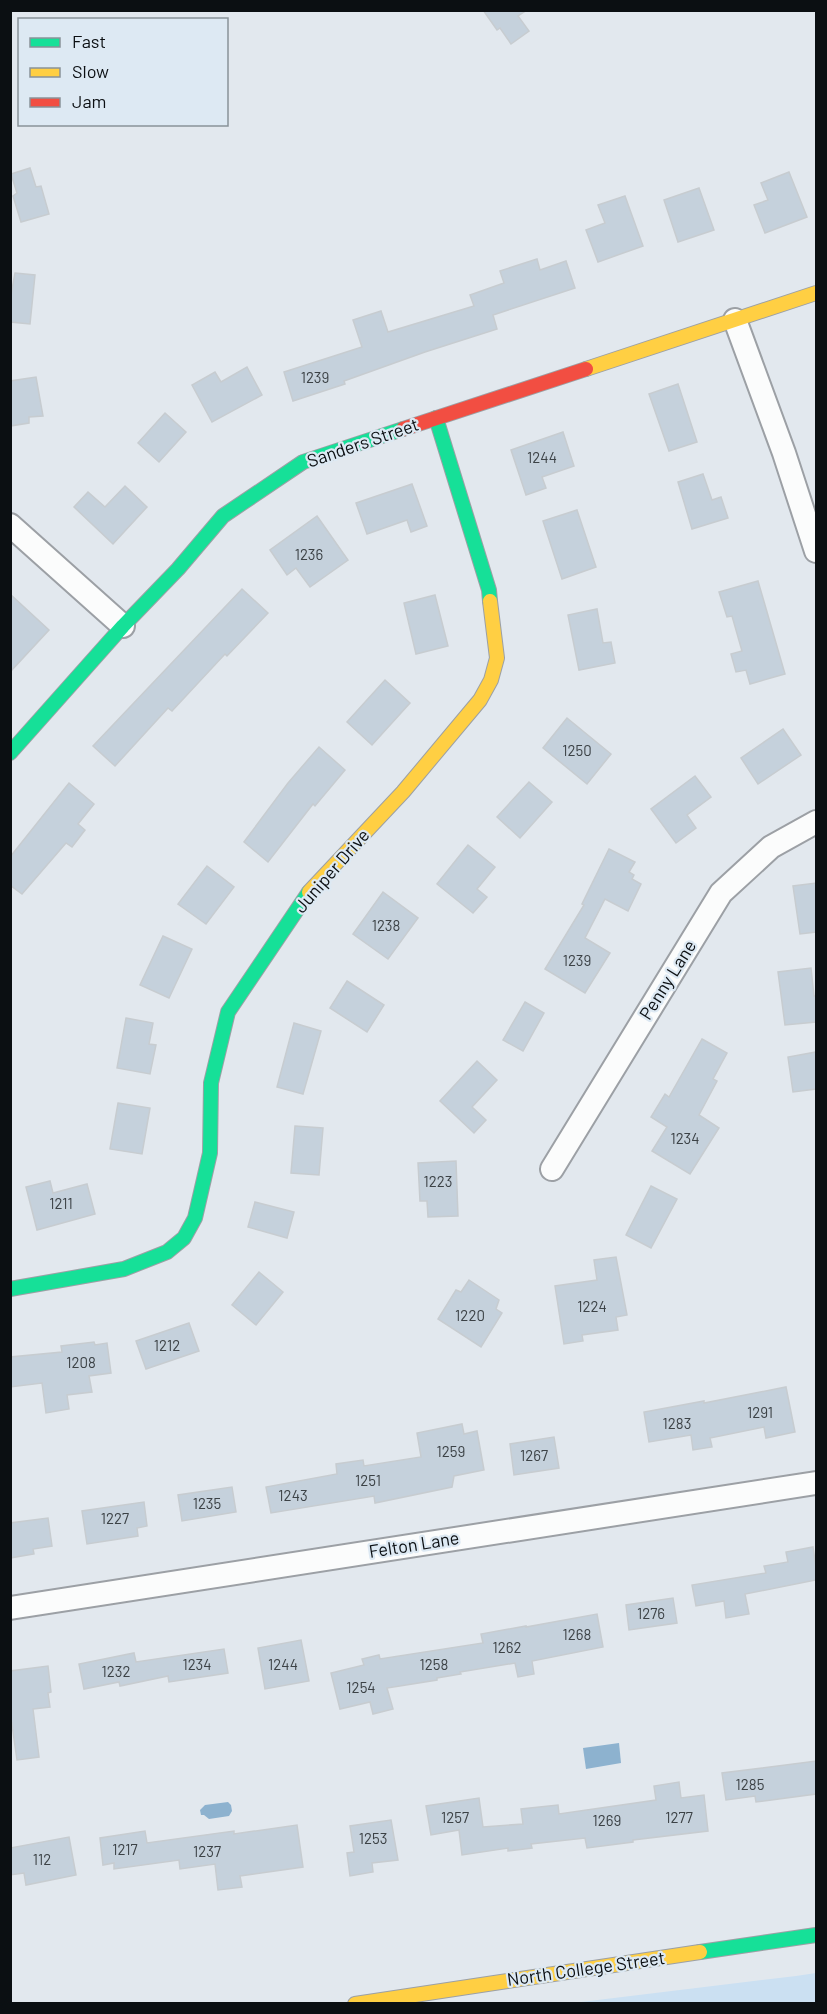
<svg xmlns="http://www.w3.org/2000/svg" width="827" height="2014" viewBox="0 0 827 2014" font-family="Barlow,sans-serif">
	<rect width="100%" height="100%" fill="#e2e8ee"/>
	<path fill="#cbe0f2" d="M 816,1973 L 816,2003 L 573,2003 L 796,1976 Z"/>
	<g fill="#8db2cf">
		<path d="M 619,1743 L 621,1763 L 586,1769 L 583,1748 Z"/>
		<path d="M 228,1802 L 231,1805 L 232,1811 L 229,1816 L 209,1819 L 204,1815 L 201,1815 L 200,1810 L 205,1805 Z"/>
	</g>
	<g fill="#c5d1dc" stroke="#c7ccd0" stroke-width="1.5">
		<path d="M 483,10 L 527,10 L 518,16 L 529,31 L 511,44 L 500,28 L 497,30 Z"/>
		<path d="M 30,168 L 36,187 L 41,186 L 49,214 L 21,222 L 13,196 L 17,193 L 11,174 Z"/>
		<path d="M 789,172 L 807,217 L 765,233 L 754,205 L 768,200 L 761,183 Z"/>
		<path d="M 699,188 L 714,230 L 678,242 L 664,200 Z"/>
		<path d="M 625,196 L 643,246 L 598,262 L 586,230 L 605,223 L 598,205 Z"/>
		<path d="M 537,259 L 540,270 L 566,261 L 575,288 L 493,315 L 497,329 L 425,352 L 344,381 L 345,384 L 293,401 L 284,372 L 362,347 L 353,320 L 381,311 L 388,332 L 474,306 L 470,295 L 504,283 L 500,271 Z"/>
		<path d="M 15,273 L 35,275 L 30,324 L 10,322 L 10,300 Z"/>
		<path d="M 247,367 L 262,395 L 212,422 L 192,385 L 215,372 L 221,382 Z"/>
		<path d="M 36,377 L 43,416 L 29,417 L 29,423 L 10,426 L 10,381 Z"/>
		<path d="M 678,384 L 697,442 L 669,451 L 649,394 Z"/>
		<path d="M 165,413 L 186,432 L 159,462 L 138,443 Z"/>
		<path d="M 563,432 L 574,466 L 542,477 L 546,488 L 526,495 L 511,450 Z"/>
		<path d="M 703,474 L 712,500 L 721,497 L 728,518 L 692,529 L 678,482 Z"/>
		<path d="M 412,484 L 427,526 L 411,532 L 407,520 L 367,534 L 356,503 Z"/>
		<path d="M 125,486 L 147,507 L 113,544 L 74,507 L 88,492 L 105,507 Z"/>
		<path d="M 577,510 L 596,567 L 562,579 L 543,521 Z"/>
		<path d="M 317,516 L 348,560 L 310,587 L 296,568 L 287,575 L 270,550 Z"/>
		<path d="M 758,581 L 785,674 L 750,684 L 746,670 L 736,672 L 731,654 L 742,651 L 732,616 L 727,617 L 719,592 Z"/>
		<path d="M 242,589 L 268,613 L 227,656 L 225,654 L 172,711 L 168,708 L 115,766 L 93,746 Z"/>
		<path d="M 10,594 L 49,630 L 10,672 Z"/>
		<path d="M 435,595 L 448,646 L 416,654 L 404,603 Z"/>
		<path d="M 597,609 L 603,643 L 611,642 L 615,663 L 579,670 L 568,615 Z"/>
		<path d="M 385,680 L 410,703 L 372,745 L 347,722 Z"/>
		<path d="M 567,718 L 611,754 L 587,784 L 543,748 Z"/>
		<path d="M 783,729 L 801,755 L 758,784 L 741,758 Z"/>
		<path d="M 319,747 L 345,770 L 315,806 L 313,804 L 268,862 L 244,842 L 288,783 Z"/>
		<path d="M 695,776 L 711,797 L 687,815 L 696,828 L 676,843 L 651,809 Z"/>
		<path d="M 529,782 L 552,802 L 520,838 L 497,817 Z"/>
		<path d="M 69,783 L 94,804 L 78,824 L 85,830 L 72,847 L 66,843 L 22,894 L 10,885 L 10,857 Z"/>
		<path d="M 468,845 L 495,867 L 477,889 L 487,897 L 473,913 L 437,884 Z"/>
		<path d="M 609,849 L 635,862 L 629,872 L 634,875 L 632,879 L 641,884 L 628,911 L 605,899 L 585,938 L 610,953 L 585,993 L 545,969 L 584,905 L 582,904 Z"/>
		<path d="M 207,866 L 234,887 L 206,924 L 178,904 Z"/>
		<path d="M 816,883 L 816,932 L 800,934 L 793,886 Z"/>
		<path d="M 383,892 L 418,918 L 388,959 L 353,934 Z"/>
		<path d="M 163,936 L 192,949 L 169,998 L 140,985 Z"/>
		<path d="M 811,968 L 814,996 L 816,996 L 816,1022 L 785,1025 L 778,972 Z"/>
		<path d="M 347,981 L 384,1005 L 367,1032 L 330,1008 Z"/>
		<path d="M 525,1002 L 544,1013 L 523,1051 L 503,1040 Z"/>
		<path d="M 126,1018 L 153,1023 L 149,1044 L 156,1045 L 150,1074 L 117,1068 Z"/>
		<path d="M 294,1023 L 321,1031 L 303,1094 L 277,1087 Z"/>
		<path d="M 702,1039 L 727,1053 L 713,1079 L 717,1081 L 699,1115 L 719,1128 L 690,1174 L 652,1151 L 667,1127 L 651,1117 L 665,1094 L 669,1097 Z"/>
		<path d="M 816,1052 L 816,1089 L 793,1092 L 788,1057 Z"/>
		<path d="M 477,1061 L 497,1080 L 472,1107 L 486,1120 L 474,1133 L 440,1101 Z"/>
		<path d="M 118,1103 L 150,1108 L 142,1154 L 110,1149 Z"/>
		<path d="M 295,1126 L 323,1128 L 319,1175 L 291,1173 Z"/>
		<path d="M 456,1161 L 458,1216 L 428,1217 L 427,1201 L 420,1201 L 418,1163 Z"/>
		<path d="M 50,1181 L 53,1193 L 87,1184 L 95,1214 L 37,1230 L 26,1187 Z"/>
		<path d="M 651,1186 L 677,1199 L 651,1248 L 626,1235 Z"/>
		<path d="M 255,1202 L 294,1212 L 287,1238 L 248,1227 Z"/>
		<path d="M 616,1257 L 627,1315 L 616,1317 L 618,1330 L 582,1335 L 583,1341 L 564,1344 L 555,1286 L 597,1280 L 594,1260 Z"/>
		<path d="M 259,1272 L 283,1292 L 256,1325 L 232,1305 Z"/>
		<path d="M 469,1280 L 499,1300 L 496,1309 L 502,1313 L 481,1347 L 438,1319 L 456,1290 L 461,1292 Z"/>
		<path d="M 189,1323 L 199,1351 L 146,1369 L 136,1341 Z"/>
		<path d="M 94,1342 L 95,1345 L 107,1343 L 111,1373 L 89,1376 L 92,1392 L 67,1395 L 69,1409 L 46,1413 L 42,1383 L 10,1387 L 10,1357 L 62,1352 L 61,1346 Z"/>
		<path d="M 786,1387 L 795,1432 L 766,1438 L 764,1427 L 710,1438 L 712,1447 L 693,1450 L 691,1435 L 649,1442 L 644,1412 L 704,1401 L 704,1403 Z"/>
		<path d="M 462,1424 L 464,1434 L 477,1431 L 484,1470 L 454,1476 L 452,1487 L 375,1503 L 374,1496 L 271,1513 L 266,1487 L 337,1474 L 336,1464 L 363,1460 L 364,1466 L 421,1457 L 417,1433 Z"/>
		<path d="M 554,1437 L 559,1468 L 514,1475 L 510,1444 Z"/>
		<path d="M 232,1487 L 236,1512 L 182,1521 L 178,1495 Z"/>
		<path d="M 144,1502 L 147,1526 L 137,1528 L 138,1536 L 87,1544 L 82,1511 Z"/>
		<path d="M 48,1518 L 52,1546 L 33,1549 L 34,1554 L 10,1558 L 10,1523 Z"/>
		<path d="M 813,1547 L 816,1567 L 816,1580 L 745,1594 L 749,1614 L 726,1618 L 724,1601 L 696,1606 L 692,1585 L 766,1573 L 764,1566 L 788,1562 L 786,1552 Z"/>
		<path d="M 673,1598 L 677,1623 L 629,1630 L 626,1605 Z"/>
		<path d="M 597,1614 L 603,1647 L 532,1661 L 534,1674 L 518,1677 L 515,1663 L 460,1672 L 461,1674 L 437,1678 L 437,1680 L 387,1688 L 393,1709 L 373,1714 L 370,1702 L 340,1709 L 331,1673 L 364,1665 L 362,1659 L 379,1655 L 380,1659 L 483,1643 L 481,1634 L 526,1626 L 526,1627 Z"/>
		<path d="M 301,1640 L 309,1681 L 265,1689 L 258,1648 Z"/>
		<path d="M 224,1649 L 228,1673 L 169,1682 L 168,1676 L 120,1686 L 119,1682 L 84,1689 L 79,1664 L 134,1653 L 136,1662 Z"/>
		<path d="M 48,1666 L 51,1692 L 48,1693 L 50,1707 L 33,1709 L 39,1757 L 17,1760 L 10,1711 L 10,1671 Z"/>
		<path d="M 816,1761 L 816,1794 L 756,1802 L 755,1796 L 726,1800 L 722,1773 Z"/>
		<path d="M 679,1782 L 681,1798 L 704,1795 L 708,1831 L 633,1840 L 633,1842 L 587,1848 L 585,1838 L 531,1844 L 532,1848 L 508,1851 L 508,1848 L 462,1855 L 459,1830 L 431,1835 L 426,1806 L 479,1798 L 483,1827 L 523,1824 L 521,1809 L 558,1805 L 559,1814 L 656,1800 L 654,1786 Z"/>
		<path d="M 391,1820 L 398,1860 L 372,1863 L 373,1872 L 350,1876 L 347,1853 L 354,1852 L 350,1826 Z"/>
		<path d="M 297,1825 L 303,1867 L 240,1876 L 242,1887 L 218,1890 L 215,1864 L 180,1869 L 179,1860 L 114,1869 L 114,1863 L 103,1865 L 100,1838 L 145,1831 L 147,1843 L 234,1831 L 234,1834 Z"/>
		<path d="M 69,1837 L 76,1875 L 26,1885 L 24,1873 L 10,1875 L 10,1848 Z"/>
	</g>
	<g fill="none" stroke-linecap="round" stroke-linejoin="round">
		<defs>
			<g id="street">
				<path d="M 735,320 L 784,453 L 816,551"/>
				<path d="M 10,525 L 123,626"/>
				<path d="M 552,1169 L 721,893 L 771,847 L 816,822"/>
				<path d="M 10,1608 L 816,1483"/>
			</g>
			<g id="fast">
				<path d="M 436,418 L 489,590 L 490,601"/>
				<path d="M 10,753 L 123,626 L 178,569 L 223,516 L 303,462 L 403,429"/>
				<path d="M 10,1289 L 124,1269 L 167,1252 L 184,1238 L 195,1218 L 210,1153 L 211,1083 L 228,1012 L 309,892"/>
				<path d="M 700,1952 L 816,1935"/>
			</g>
			<g id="slow">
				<path d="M 586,369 L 816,293"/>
				<path d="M 309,892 L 403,792 L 480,700 L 491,680 L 497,658 L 490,601"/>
				<path d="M 355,2004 L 700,1952"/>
			</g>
			<path id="jam" d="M 403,429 L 586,369"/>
		</defs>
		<use href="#street" stroke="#9ca0a5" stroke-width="26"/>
		<use href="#fast" stroke="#9ca0a5" stroke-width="16"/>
		<use href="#slow" stroke="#9ca0a5" stroke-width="16"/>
		<use href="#jam" stroke="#9ca0a5" stroke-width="16"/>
		<use href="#street" stroke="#fbfcfc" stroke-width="22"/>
		<use href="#fast" stroke="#16e098" stroke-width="14"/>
		<use href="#slow" stroke="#ffcf43" stroke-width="14"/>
		<use href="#jam" stroke="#f24e42" stroke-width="14"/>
	</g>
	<g text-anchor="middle" stroke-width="4.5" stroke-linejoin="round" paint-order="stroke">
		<g font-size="15" fill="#3c4246">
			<text x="315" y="383">1239</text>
			<text x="542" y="463">1244</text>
			<text x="309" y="560">1236</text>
			<text x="577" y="756">1250</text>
			<text x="386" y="931">1238</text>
			<text x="577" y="966">1239</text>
			<text x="685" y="1144">1234</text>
			<text x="438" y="1187">1223</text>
			<text x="61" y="1209">1211</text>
			<text x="592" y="1312">1224</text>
			<text x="470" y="1321">1220</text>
			<text x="167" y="1351">1212</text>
			<text x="81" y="1368">1208</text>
			<text x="760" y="1418">1291</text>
			<text x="677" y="1429">1283</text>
			<text x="451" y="1457">1259</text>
			<text x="534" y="1461">1267</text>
			<text x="368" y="1486">1251</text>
			<text x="293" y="1501">1243</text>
			<text x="207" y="1509">1235</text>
			<text x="115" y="1524">1227</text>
			<text x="651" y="1619">1276</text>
			<text x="577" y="1640">1268</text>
			<text x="507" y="1653">1262</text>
			<text x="197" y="1670">1234</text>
			<text x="283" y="1670">1244</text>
			<text x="434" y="1670">1258</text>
			<text x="116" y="1677">1232</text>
			<text x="361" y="1693">1254</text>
			<text x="750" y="1790">1285</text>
			<text x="455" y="1823">1257</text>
			<text x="679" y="1823">1277</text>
			<text x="607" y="1826">1269</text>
			<text x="373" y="1844">1253</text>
			<text x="125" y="1855">1217</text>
			<text x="207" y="1857">1237</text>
			<text x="42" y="1865">112</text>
		</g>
		<g font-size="18" fill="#0b0f12" stroke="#dde9f3">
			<text transform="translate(363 443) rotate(-19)" y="6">Sanders Street</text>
			<text transform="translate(332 871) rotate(-49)" y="6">Juniper Drive</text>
			<text transform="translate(668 980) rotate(-58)" y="6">Penny Lane</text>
			<text transform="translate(414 1545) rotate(-9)" y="6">Felton Lane</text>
			<text transform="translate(586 1969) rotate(-8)" y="6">North College Street</text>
		</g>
	</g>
	<rect width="827" height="2014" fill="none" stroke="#0b0f12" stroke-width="24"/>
	<rect x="18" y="18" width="210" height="108" fill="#dde9f3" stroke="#899299" stroke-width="1.5"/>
	<rect x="30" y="38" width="30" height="9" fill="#16e098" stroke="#899299" stroke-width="1.5"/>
	<text x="72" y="48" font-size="18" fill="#0b0f12">Fast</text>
	<rect x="30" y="68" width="30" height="9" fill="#ffcf43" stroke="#899299" stroke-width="1.5"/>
	<text x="72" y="78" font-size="18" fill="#0b0f12">Slow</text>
	<rect x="30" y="98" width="30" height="9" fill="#f24e42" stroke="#899299" stroke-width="1.5"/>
	<text x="72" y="108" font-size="18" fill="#0b0f12">Jam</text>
</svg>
